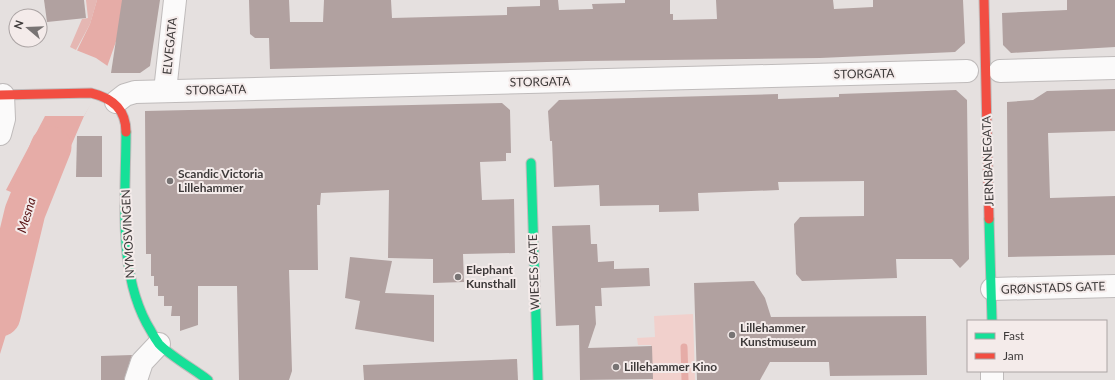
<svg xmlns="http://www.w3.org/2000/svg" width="1115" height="380" viewBox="0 0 1115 380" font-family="Lato,sans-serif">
	<rect width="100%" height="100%" fill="#e5e0df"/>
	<path fill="#f1d0cc" d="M 693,314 L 695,380 L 652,380 L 651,345 L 638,345 L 637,338 L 655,337 L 654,316 Z"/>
	<path fill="#e5b7b3" d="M 86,0 L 97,0 L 90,24 L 76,50 L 70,47 L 82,19 L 88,18 Z"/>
	<g fill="#e6aca7">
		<path d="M 97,0 L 125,0 L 120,30 L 101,84 L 84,116 L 45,206 L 6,190 L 44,118 L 90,24 Z"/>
		<path d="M 11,203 L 40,216 L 29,248 L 27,248 L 22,261 L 25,273 L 0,354 L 0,261 Z"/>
	</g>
	<path fill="#e5e0df" d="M 76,50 L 96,58 L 109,67 L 103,84 L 84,116 L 43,116 Z"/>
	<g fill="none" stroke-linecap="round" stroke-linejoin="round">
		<path stroke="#e6aca7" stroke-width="7" d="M 684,347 L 685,380"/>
		<path stroke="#e6aca7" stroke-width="41" d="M 0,316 L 25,212 L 51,147"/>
	</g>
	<g fill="#b1a1a0">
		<path d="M 44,0 L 84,0 L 86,18 L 47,22 Z"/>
		<path d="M 122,0 L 160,0 L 150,66 L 140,73 L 111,73 Z"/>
		<path d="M 249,0 L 289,0 L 290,22 L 323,22 L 324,0 L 391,0 L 392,18 L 507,15 L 507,7 L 540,6 L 540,0 L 558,0 L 559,10 L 593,9 L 592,4 L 625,3 L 625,0 L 670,0 L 670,14 L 673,14 L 673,20 L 717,19 L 716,0 L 833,0 L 834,9 L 873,7 L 873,0 L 963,0 L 965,43 L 955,52 L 820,58 L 586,61 L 270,69 L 269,38 L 255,38 L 250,34 Z"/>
		<path d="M 1067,0 L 1115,0 L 1115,47 L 1011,53 L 1003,45 L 1002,13 L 1067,10 Z"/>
		<path d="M 1115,89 L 1115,131 L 1048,133 L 1050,198 L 1115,196 L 1115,255 L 1008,257 L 1007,102 L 1033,100 L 1047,91 Z"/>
		<path d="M 956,90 L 967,100 L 969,259 L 960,268 L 952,259 L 896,259 L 897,278 L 802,281 L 796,274 L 794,224 L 800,217 L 864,216 L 864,181 L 778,182 L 779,190 L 698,193 L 699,211 L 659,212 L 659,205 L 600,206 L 599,185 L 554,187 L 552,141 L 550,141 L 548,111 L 559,100 L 778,94 L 778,99 L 839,97 L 839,94 Z"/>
		<path d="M 502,103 L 510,110 L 511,153 L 506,153 L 506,161 L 480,162 L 482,200 L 514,199 L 515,253 L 463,254 L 464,282 L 433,283 L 433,259 L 388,258 L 389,190 L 321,193 L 320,205 L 317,205 L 318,270 L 289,270 L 292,371 L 289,380 L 239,380 L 237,286 L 198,286 L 198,325 L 180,331 L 180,316 L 171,316 L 172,306 L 164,306 L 164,296 L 158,296 L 158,286 L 154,286 L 154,276 L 151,276 L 151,254 L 146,254 L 145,111 Z"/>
		<path d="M 77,136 L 102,136 L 102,177 L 76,177 Z"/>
		<path d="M 590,225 L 591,244 L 597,244 L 598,262 L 614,261 L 614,269 L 649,268 L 650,286 L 601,288 L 602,306 L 595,306 L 596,324 L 588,348 L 652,346 L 653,379 L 580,380 L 579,325 L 556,326 L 552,226 Z"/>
		<path d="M 350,257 L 392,261 L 385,293 L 434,295 L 434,342 L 355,329 L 360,301 L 345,298 Z"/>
		<path d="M 754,281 L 765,298 L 771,317 L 926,316 L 927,375 L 830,376 L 829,362 L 770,362 L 760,380 L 697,380 L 694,283 Z"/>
		<path d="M 132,355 L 124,380 L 101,380 L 101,356 Z"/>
		<path d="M 517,359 L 518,380 L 364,380 L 363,365 Z"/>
	</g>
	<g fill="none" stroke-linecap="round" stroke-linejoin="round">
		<defs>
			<g id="street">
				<path d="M 1000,71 L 1115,68"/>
				<path d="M 165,91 L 175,0"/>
				<path d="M 116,102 L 125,95 L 135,92 L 967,71"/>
				<path d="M 0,134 L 4,119 L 3,95"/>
				<path d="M 992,289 L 1115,286"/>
				<path d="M 992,371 L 992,380"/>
				<path d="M 136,380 L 142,362 L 159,344"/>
			</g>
			<g id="fast">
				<path d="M 126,132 C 126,196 116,275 151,331 C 153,335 156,340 159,344 C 169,355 195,370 208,380"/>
				<path d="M 531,163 L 538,380"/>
				<path d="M 989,219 L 992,321"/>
			</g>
			<g id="jam">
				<path d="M 984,0 L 989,219"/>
				<path d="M 0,95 L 91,93 C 112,98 126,109 126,132"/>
			</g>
		</defs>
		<use href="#street" stroke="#bfbbbb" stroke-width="24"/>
		<use href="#fast" stroke="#bfbbbb" stroke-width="11"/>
		<use href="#jam" stroke="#bfbbbb" stroke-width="11"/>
		<use href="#street" stroke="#fbfafa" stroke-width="22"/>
		<use href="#fast" stroke="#16e098" stroke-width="9"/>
		<use href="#jam" stroke="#f24e42" stroke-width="9"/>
	</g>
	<g fill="#787474" stroke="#f4ebea" stroke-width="1.5">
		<circle cx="170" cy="181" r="4"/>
		<circle cx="458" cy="277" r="4"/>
		<circle cx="732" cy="335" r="4"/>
		<circle cx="616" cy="367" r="4"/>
	</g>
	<g text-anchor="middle" stroke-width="4" stroke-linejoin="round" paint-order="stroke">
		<g font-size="12" fill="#3e3a3a" stroke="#f4ebea">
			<text transform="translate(170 46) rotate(-84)" y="4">ELVEGATA</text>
			<text transform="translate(864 74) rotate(-1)" y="4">STORGATA</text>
			<text transform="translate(540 82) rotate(-1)" y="4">STORGATA</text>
			<text transform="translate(216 90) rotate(-1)" y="4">STORGATA</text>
			<text transform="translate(988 161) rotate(-92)" y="4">JERNBANEGATA</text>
			<text transform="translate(128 234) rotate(-93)" y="4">NYMOSVINGEN</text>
			<text transform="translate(534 272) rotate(-92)" y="4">WIESES GATE</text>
			<text transform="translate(1053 288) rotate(-2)" y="4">GRØNSTADS GATE</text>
		</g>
		<g font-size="12" font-weight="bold" fill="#3e3a3a" stroke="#f4ebea" text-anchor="start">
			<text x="178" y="178">Scandic Victoria<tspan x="178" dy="14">Lillehammer</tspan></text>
			<text x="466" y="274">Elephant<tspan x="466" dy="14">Kunsthall</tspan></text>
			<text x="740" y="332">Lillehammer<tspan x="740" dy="14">Kunstmuseum</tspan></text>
			<text x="624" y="371">Lillehammer Kino</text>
		</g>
		<g font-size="13" font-style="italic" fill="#571112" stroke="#f4ebea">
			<text transform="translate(26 215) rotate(-73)" y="5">Mesna</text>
		</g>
	</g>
	<rect x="967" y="320" width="140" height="52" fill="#f4ebea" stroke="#aba4a4"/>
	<rect x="975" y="333" width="20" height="6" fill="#16e098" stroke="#aba4a4"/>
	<text x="1003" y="340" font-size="12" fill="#3e3a3a">Fast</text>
	<rect x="975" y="353" width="20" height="6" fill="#f24e42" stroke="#aba4a4"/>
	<text x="1003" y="360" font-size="12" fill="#3e3a3a">Jam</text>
	<g transform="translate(28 28) rotate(289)"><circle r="19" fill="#f4ebea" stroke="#aba4a4"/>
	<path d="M0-3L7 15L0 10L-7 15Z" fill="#787474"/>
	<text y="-6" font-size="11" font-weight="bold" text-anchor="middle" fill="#3e3a3a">N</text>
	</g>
</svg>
